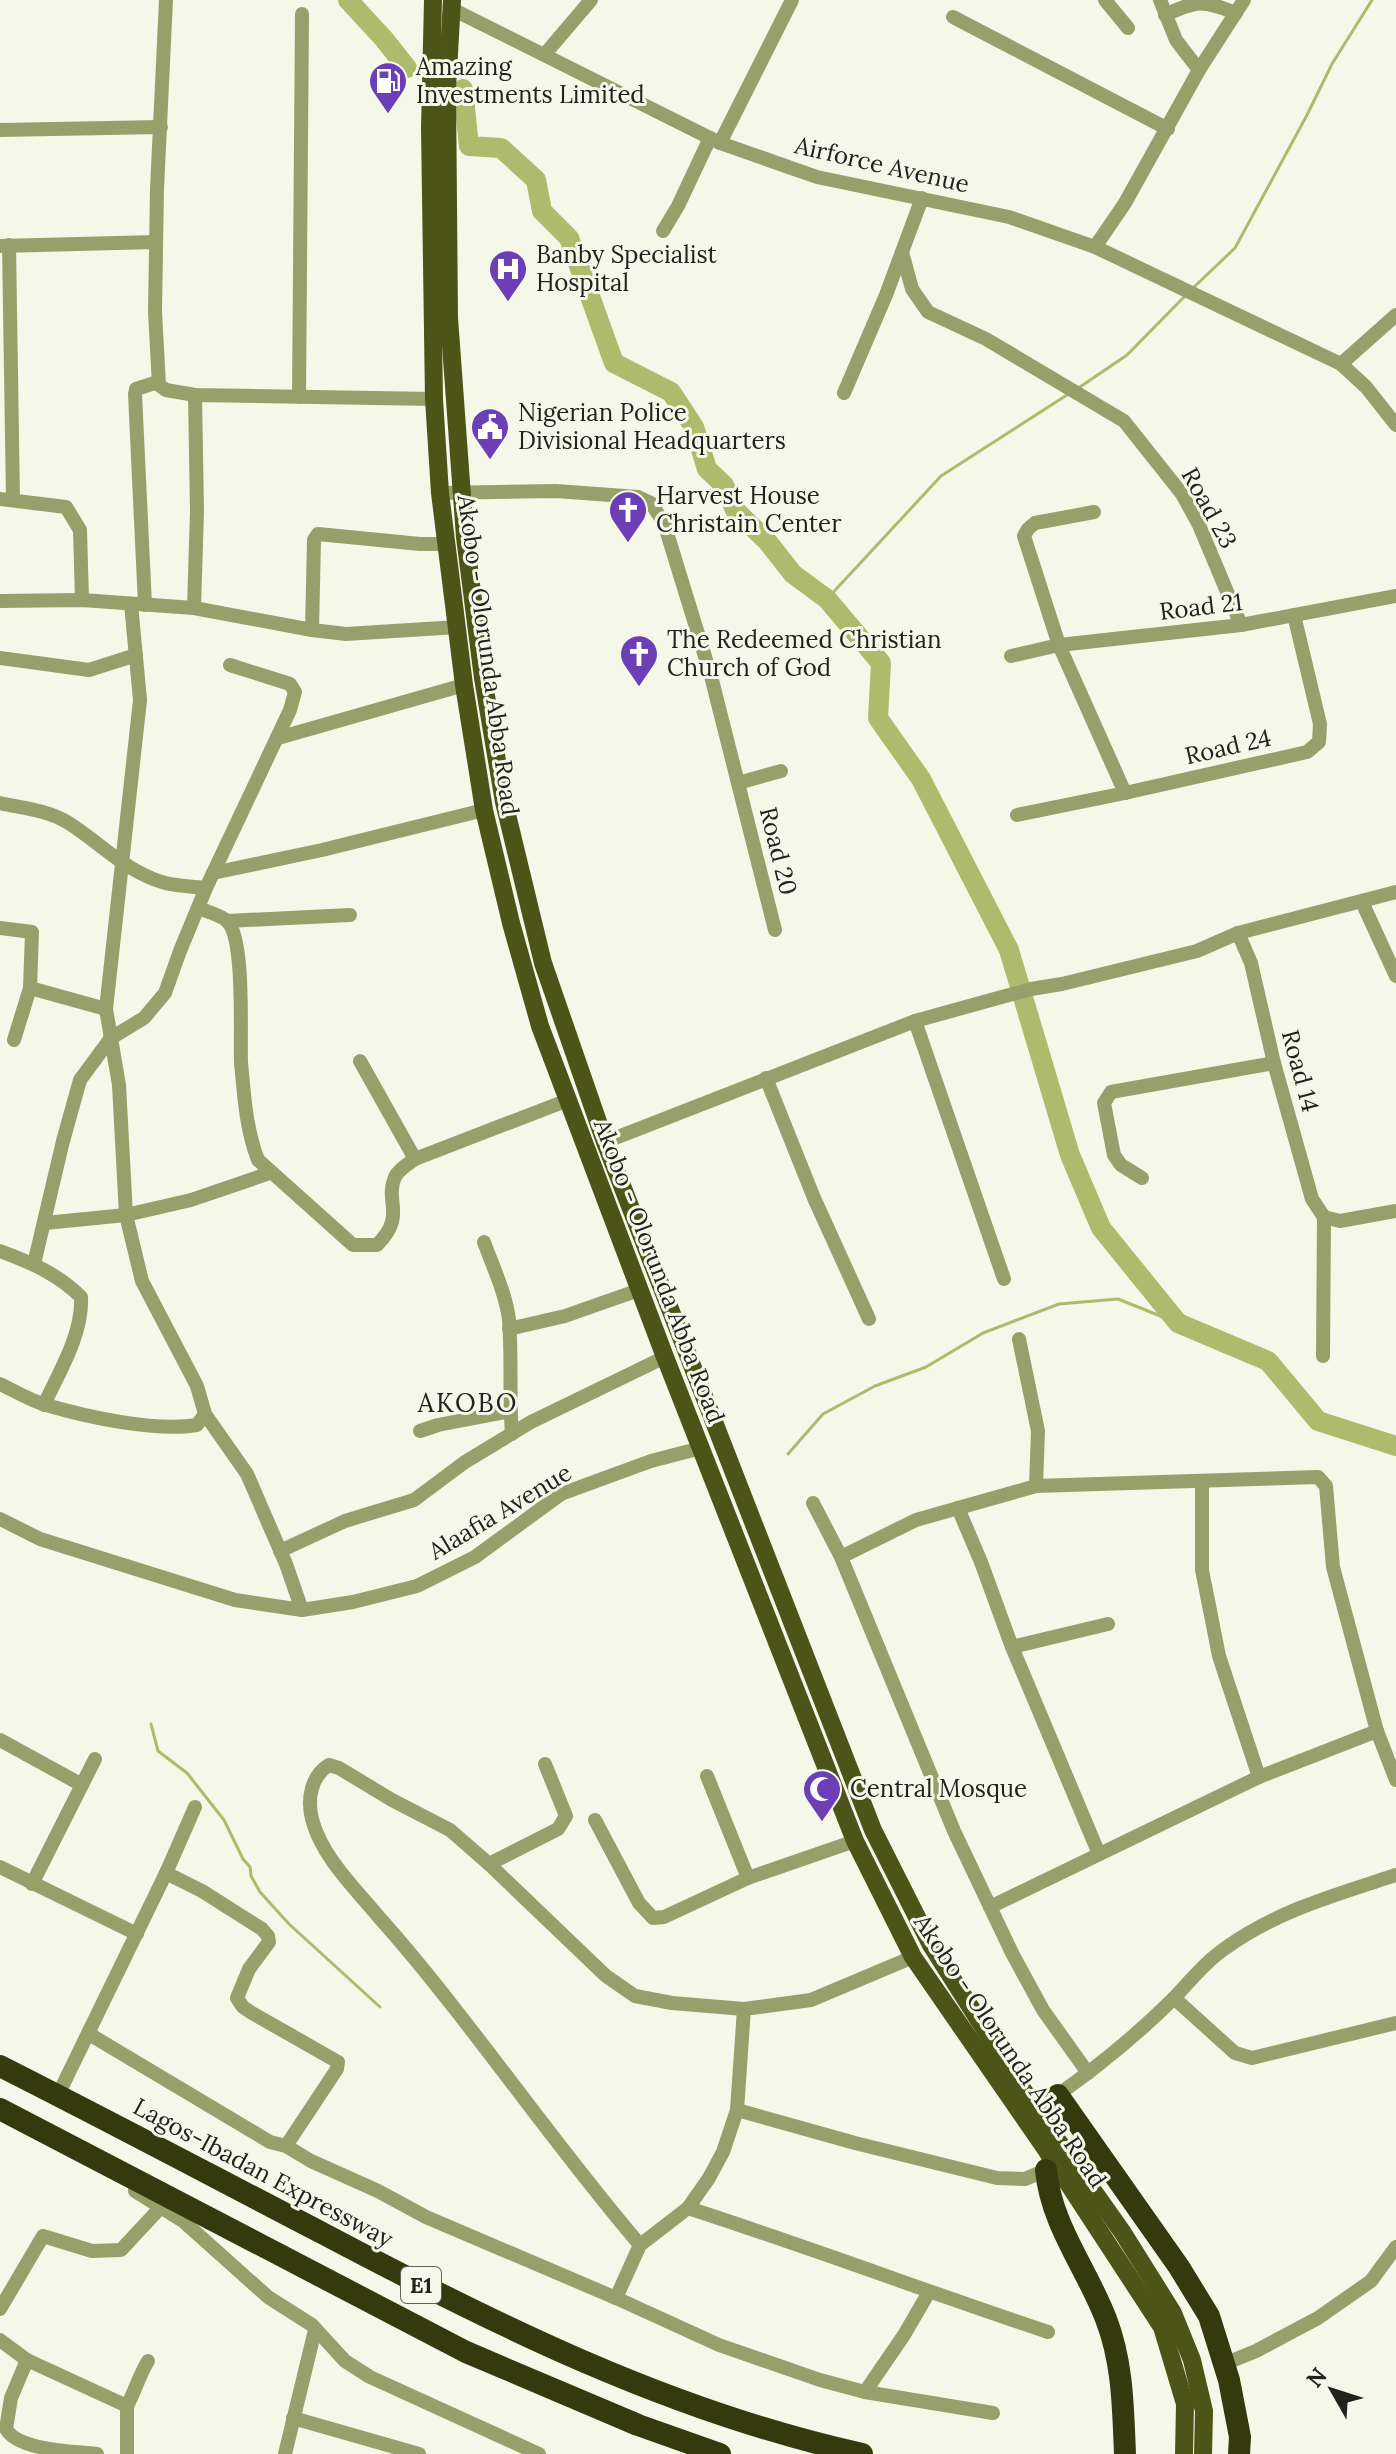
<svg xmlns="http://www.w3.org/2000/svg" width="1396" height="2454" viewBox="0 0 1396 2454" font-family="Lora,serif">
	<rect width="100%" height="100%" fill="#f5f8e9"/>
	<g fill="none" stroke-linecap="round" stroke-linejoin="round">
		<g stroke="#aeba6c" stroke-width="3">
			<path d="M 1194,287 L 1235,248 L 1307,115 L 1332,64 L 1372,0"/>
			<path d="M 1077,389 L 1127,355 L 1186,295"/>
			<path d="M 827,599 L 941,476 L 1070,393"/>
			<path d="M 788,1454 L 823,1414 L 875,1386 L 926,1367 L 983,1333 L 1059,1304 L 1118,1299 L 1178,1323"/>
			<path d="M 151,1724 L 158,1751 L 187,1773 L 224,1820 L 243,1859 L 250,1867 L 251,1876 L 260,1892 L 289,1924 L 380,2007"/>
		</g>
		<g stroke="#aeba6c" stroke-width="20">
			<path d="M 348,0 L 384,39 L 407,68"/>
			<path d="M 463,89 L 469,146 L 501,148 L 536,180 L 542,211 L 569,238 L 614,363 L 671,392 L 694,427 L 707,469 L 724,485 L 735,510 L 767,541 L 793,574 L 827,599 L 881,663 L 878,718 L 921,779 L 1009,950 L 1070,1155 L 1101,1228 L 1178,1323 L 1268,1361 L 1318,1421 L 1396,1446"/>
		</g>
		<g stroke="#97a06b" stroke-width="14">
			<path d="M 166,0 L 157,189 L 155,312 L 159,385 L 166,390 L 195,395 L 434,399"/>
			<path d="M 1105,0 L 1128,28"/>
			<path d="M 1160,0 L 1176,40 L 1199,70"/>
			<path d="M 452,9 L 720,143 L 817,177 L 1009,217 L 1095,247 L 1341,364 L 1366,387 L 1396,425"/>
			<path d="M 1165,15 C 1198,0 1202,0 1236,13"/>
			<path d="M 953,17 L 1168,129"/>
			<path d="M 545,54 L 591,0"/>
			<path d="M 0,130 L 161,127"/>
			<path d="M 720,143 L 792,0"/>
			<path d="M 663,231 L 678,206 L 710,138"/>
			<path d="M 9,245 L 13,500"/>
			<path d="M 0,246 L 156,242"/>
			<path d="M 1095,247 L 1125,203 L 1199,70 L 1244,0"/>
			<path d="M 902,252 L 912,289 L 928,312 L 986,339 L 1124,421 L 1182,494 L 1199,525 L 1241,625"/>
			<path d="M 1341,364 L 1396,315"/>
			<path d="M 844,393 L 886,295 L 922,198"/>
			<path d="M 299,397 L 302,14"/>
			<path d="M 440,493 L 556,491 L 638,497 L 651,503 L 664,523 L 711,676 L 775,930"/>
			<path d="M 0,499 L 66,507 L 80,530 L 82,600"/>
			<path d="M 1094,512 L 1035,523 L 1028,529 L 1024,536 L 1059,645 L 1125,793"/>
			<path d="M 0,601 L 82,600 L 194,608 L 312,630 L 346,634 L 458,627"/>
			<path d="M 131,604 L 140,700 L 106,1009 L 119,1085 L 126,1215 L 142,1281 L 197,1386 L 205,1414 L 247,1474 L 286,1564 L 302,1610"/>
			<path d="M 145,605 L 135,394 L 136,389 L 158,382"/>
			<path d="M 194,608 L 197,511 L 195,395"/>
			<path d="M 312,630 L 314,540 L 318,534 L 420,544 L 448,544"/>
			<path d="M 1011,656 L 1059,645 L 1241,625 L 1396,596"/>
			<path d="M 0,658 L 89,670 L 136,655"/>
			<path d="M 278,738 L 464,685"/>
			<path d="M 738,783 L 781,771"/>
			<path d="M 0,803 C 22,808 47,810 67,822 C 95,839 119,865 151,878 C 168,886 188,886 206,888"/>
			<path d="M 1017,815 L 1125,793 L 1307,752 L 1319,742 L 1320,724 L 1294,615"/>
			<path d="M 213,873 L 322,850 L 484,810"/>
			<path d="M 1362,902 L 1396,976"/>
			<path d="M 199,908 C 207,912 221,915 227,921 C 245,937 240,1035 241,1062 C 244,1095 246,1129 258,1160 L 353,1245 L 377,1245 C 407,1215 384,1202 395,1177 C 399,1169 408,1164 415,1159 L 568,1100"/>
			<path d="M 227,921 L 350,915"/>
			<path d="M 0,928 L 32,932 L 30,988 L 14,1040"/>
			<path d="M 1238,933 L 1251,963 L 1274,1063 L 1312,1199 L 1324,1217"/>
			<path d="M 30,988 L 106,1009"/>
			<path d="M 915,1021 L 1004,1279"/>
			<path d="M 360,1061 L 415,1159"/>
			<path d="M 766,1078 L 814,1198 L 869,1319"/>
			<path d="M 605,1142 L 915,1021 L 1031,989 L 1062,984 L 1197,951 L 1238,933 L 1396,892"/>
			<path d="M 1142,1178 L 1121,1165 L 1114,1155 L 1104,1103 L 1111,1092 L 1274,1063"/>
			<path d="M 1324,1217 L 1340,1221 L 1396,1211"/>
			<path d="M 45,1223 L 126,1215 L 191,1200 L 270,1173"/>
			<path d="M 484,1242 C 493,1267 506,1294 509,1320 C 512,1358 509,1396 512,1434"/>
			<path d="M 0,1251 C 30,1262 58,1274 81,1297 C 83,1334 59,1372 44,1405"/>
			<path d="M 34,1264 L 63,1141 L 80,1080 L 111,1038 L 144,1018 L 165,993 L 180,951 L 206,888 L 290,710 L 295,692 L 290,684 L 230,665"/>
			<path d="M 509,1329 L 565,1316 L 639,1290"/>
			<path d="M 1019,1339 L 1038,1431 L 1036,1486"/>
			<path d="M 1323,1356 L 1324,1217"/>
			<path d="M 0,1384 C 15,1391 31,1401 46,1405 C 87,1417 156,1432 197,1425 L 205,1414"/>
			<path d="M 420,1431 L 438,1425 L 510,1411"/>
			<path d="M 1202,1482 L 1202,1570 L 1219,1656 L 1259,1777"/>
			<path d="M 813,1503 L 841,1557 L 954,1831 L 1012,1953 L 1043,2010 L 1088,2073"/>
			<path d="M 958,1508 L 981,1562 L 1012,1647 L 1099,1854"/>
			<path d="M 0,1519 L 40,1539 L 235,1600 L 302,1610 L 353,1602 L 417,1586 L 475,1557 L 561,1494 L 651,1461 L 701,1448"/>
			<path d="M 280,1551 L 345,1521 L 414,1500 L 465,1462 L 531,1422 L 665,1357"/>
			<path d="M 841,1557 L 916,1520 L 1036,1486 L 1318,1477 L 1326,1486 L 1333,1567 L 1377,1731 L 1396,1780"/>
			<path d="M 1012,1647 L 1108,1624"/>
			<path d="M 0,1740 L 82,1785"/>
			<path d="M 707,1776 L 748,1878"/>
			<path d="M 595,1820 L 639,1903 L 653,1918 L 664,1917 L 748,1878 L 855,1841"/>
			<path d="M 489,1864 L 558,1829 L 566,1816 L 545,1764"/>
			<path d="M 0,1867 L 137,1934"/>
			<path d="M 166,1873 L 202,1891 L 262,1929 L 268,1936 L 269,1942 L 249,1969 L 237,1998 L 243,2007 L 252,2013 L 338,2062 L 337,2069 L 286,2146"/>
			<path d="M 32,1884 L 95,1759"/>
			<path d="M 990,1907 L 1259,1777 L 1377,1731"/>
			<path d="M 1174,1998 L 1235,2053 L 1252,2058 L 1396,2023"/>
			<path d="M 90,2032 L 94,2037 L 270,2142 L 286,2146 L 311,2161 L 378,2191 L 426,2217 L 616,2298 L 719,2345 L 820,2380 L 865,2392 L 993,2413"/>
			<path d="M 58,2095 L 166,1873 L 195,1807"/>
			<path d="M 737,2110 L 855,2143 L 997,2178 L 1025,2179 L 1046,2170 L 1047,2163"/>
			<path d="M 1036,2110 C 1085,2077 1132,2040 1174,1998 C 1191,1980 1206,1961 1227,1947 C 1277,1911 1338,1894 1396,1875"/>
			<path d="M 135,2191 L 183,2221 L 268,2297 L 312,2325 L 345,2361 L 370,2377 L 539,2454"/>
			<path d="M 688,2208 C 809,2247 928,2292 1048,2332"/>
			<path d="M 640,2245 C 575,2169 517,2088 455,2009 C 430,1977 404,1945 377,1915 C 353,1886 322,1857 312,1819 C 307,1799 311,1776 329,1765 L 339,1768 L 392,1800 L 450,1830 L 489,1864 L 606,1976 L 635,1996 L 672,2003 L 744,2009 L 811,2000 L 913,1957"/>
			<path d="M 616,2298 L 640,2245 L 688,2208 L 709,2178 L 723,2152 L 737,2110 L 744,2009"/>
			<path d="M 0,2309 L 43,2236 L 92,2251 L 121,2250 L 161,2207"/>
			<path d="M 0,2340 L 27,2360 L 127,2406 L 127,2454"/>
			<path d="M 27,2360 L 11,2398 L 6,2429 C 19,2451 73,2451 97,2454"/>
			<path d="M 1224,2364 L 1256,2351 L 1318,2318 L 1371,2281 L 1396,2247"/>
			<path d="M 865,2392 L 904,2335 L 929,2292"/>
			<path d="M 127,2406 C 135,2391 139,2376 148,2361"/>
			<path d="M 293,2418 L 419,2454"/>
			<path d="M 285,2454 L 315,2330"/>
		</g>
		<g stroke="#4d5418" stroke-width="18">
			<path d="M 433,0 L 430,128 L 434,399 L 440,493 L 464,685 L 484,810 L 511,923 L 540,1026 L 665,1357 L 855,1841 L 913,1957 L 1047,2151 L 1162,2327 L 1185,2404 L 1184,2454"/>
			<path d="M 452,0 L 447,89 L 449,318 L 465,537 L 483,678 L 504,802 L 543,963 L 605,1142 L 873,1830 L 931,1945 L 1036,2110 L 1123,2233 L 1173,2313 L 1192,2360 L 1204,2411 L 1203,2454"/>
		</g>
		<g stroke="#343a0d" stroke-width="22">
			<path d="M 0,2066 C 109,2121 216,2178 324,2234 C 496,2325 671,2412 862,2454"/>
			<path d="M 1058,2095 L 1179,2267 L 1209,2316 L 1229,2380 L 1240,2437 L 1239,2454"/>
			<path d="M 0,2109 L 466,2352 L 638,2425 L 720,2454"/>
			<path d="M 1046,2170 C 1051,2225 1087,2269 1106,2319 C 1123,2363 1123,2408 1125,2454"/>
		</g>
	</g>
	<defs>
		<symbol id="fuel-pin" viewBox="-11 -11 22 30"><path d="M0 17L-7.5 6A9.5 9.5 0 1 1 7.5 6Z" fill="#6c3fb7" stroke="#f5f8e9"/><path d="M-5.5-6h7V0h2V4h1.3V-2.5L3-4.5l.8-.8L6-3V5H2.5V1h-1V6h-7ZM-4.2-4.7v3.2H.2V-4.7Z" fill="#fff"/></symbol>
		<symbol id="hospital-pin" viewBox="-11 -11 22 30"><path d="M0 17L-7.5 6A9.5 9.5 0 1 1 7.5 6Z" fill="#6c3fb7" stroke="#f5f8e9"/><path d="M-5-5h3v3.5h4V-5h3V5h-3V1.5h-4V5h-3Z" fill="#fff"/></symbol>
		<symbol id="civic-pin" viewBox="-11 -11 22 30"><path d="M0 17L-7.5 6A9.5 9.5 0 1 1 7.5 6Z" fill="#6c3fb7" stroke="#f5f8e9"/><path d="M-.6-6.5H3V-4.5H.6V-3L4-1V1h2V6H-6V1h2V-1L-.6-3ZM-1.2 2.5V6h2.4V2.5Z" fill="#fff"/></symbol>
		<symbol id="church-pin" viewBox="-11 -11 22 30"><path d="M0 17L-7.5 6A9.5 9.5 0 1 1 7.5 6Z" fill="#6c3fb7" stroke="#f5f8e9"/><path d="M-1.2-6h2.4v3.5h3.3v2.4h-3.3V6h-2.4V-.1h-3.3v-2.4h3.3Z" fill="#fff"/></symbol>
		<symbol id="mosque-pin" viewBox="-11 -11 22 30"><path d="M0 17L-7.5 6A9.5 9.5 0 1 1 7.5 6Z" fill="#6c3fb7" stroke="#f5f8e9"/><path d="M3.5-4.9A6 6 0 1 0 3.5 4.9A5 5 0 1 1 3.5-4.9Z" fill="#fff"/></symbol>
	</defs>
	<g fill-rule="evenodd">
		<use href="#fuel-pin" x="366" y="59" width="44" height="60"/>
		<use href="#hospital-pin" x="486" y="247" width="44" height="60"/>
		<use href="#civic-pin" x="468" y="405" width="44" height="60"/>
		<use href="#church-pin" x="606" y="488" width="44" height="60"/>
		<use href="#church-pin" x="617" y="632" width="44" height="60"/>
		<use href="#mosque-pin" x="800" y="1767" width="44" height="60"/>
	</g>
	<g text-anchor="middle" stroke-width="6" stroke-linejoin="round" paint-order="stroke">
		<rect fill="#f5f8e9" stroke="#61635a" stroke-width="2" x="401" y="2267" width="40" height="36" rx="6"/>
		<g font-size="22" font-weight="bold" fill="#21231d">
			<text x="421" y="2293">E1</text>
		</g>
		<g font-size="24" fill="#21231d" stroke="#f5f8e9" text-anchor="start">
			<text x="416" y="75">Amazing<tspan x="416" dy="28">Investments Limited</tspan></text>
			<text x="536" y="263">Banby Specialist<tspan x="536" dy="28">Hospital</tspan></text>
			<text x="518" y="421">Nigerian Police<tspan x="518" dy="28">Divisional Headquarters</tspan></text>
			<text x="656" y="504">Harvest House<tspan x="656" dy="28">Christain Center</tspan></text>
			<text x="667" y="648">The Redeemed Christian<tspan x="667" dy="28">Church of God</tspan></text>
			<text x="850" y="1797">Central Mosque</text>
		</g>
		<g font-size="24" fill="#21231d" stroke="#f5f8e9">
			<text transform="translate(882 165) rotate(13)" y="8">Airforce Avenue</text>
			<text transform="translate(1209 508) rotate(61)" y="8">Road 23</text>
			<text transform="translate(1201 607) rotate(-7)" y="8">Road 21</text>
			<text transform="translate(488 655) rotate(82)" y="8">Akobo - Olorunda Abba Road</text>
			<text transform="translate(1228 747) rotate(-13)" y="8">Road 24</text>
			<text transform="translate(778 851) rotate(76)" y="8">Road 20</text>
			<text transform="translate(1300 1071) rotate(75)" y="8">Road 14</text>
			<text transform="translate(659 1271) rotate(69)" y="8">Akobo - Olorunda Abba Road</text>
			<text transform="translate(500 1512) rotate(-31)" y="8">Alaafia Avenue</text>
			<text transform="translate(1010 2051) rotate(56)" y="8">Akobo - Olorunda Abba Road</text>
			<text transform="translate(263 2173) rotate(28)" y="8">Lagos-Ibadan Expressway</text>
		</g>
		<g font-size="26" letter-spacing="2" fill="#21231d" stroke="#f5f8e9">
			<text x="468" y="1412">AKOBO</text>
		</g>
	</g>
	<g transform="translate(1332 2390) rotate(309)" stroke="#f5f8e9" stroke-width="6" paint-order="stroke">
	<path d="M0-6L14 30L0 20L-14 30Z" fill="#21231d"/>
	<text y="-12" font-size="22" font-weight="bold" text-anchor="middle" fill="#21231d">N</text>
	</g>
</svg>
